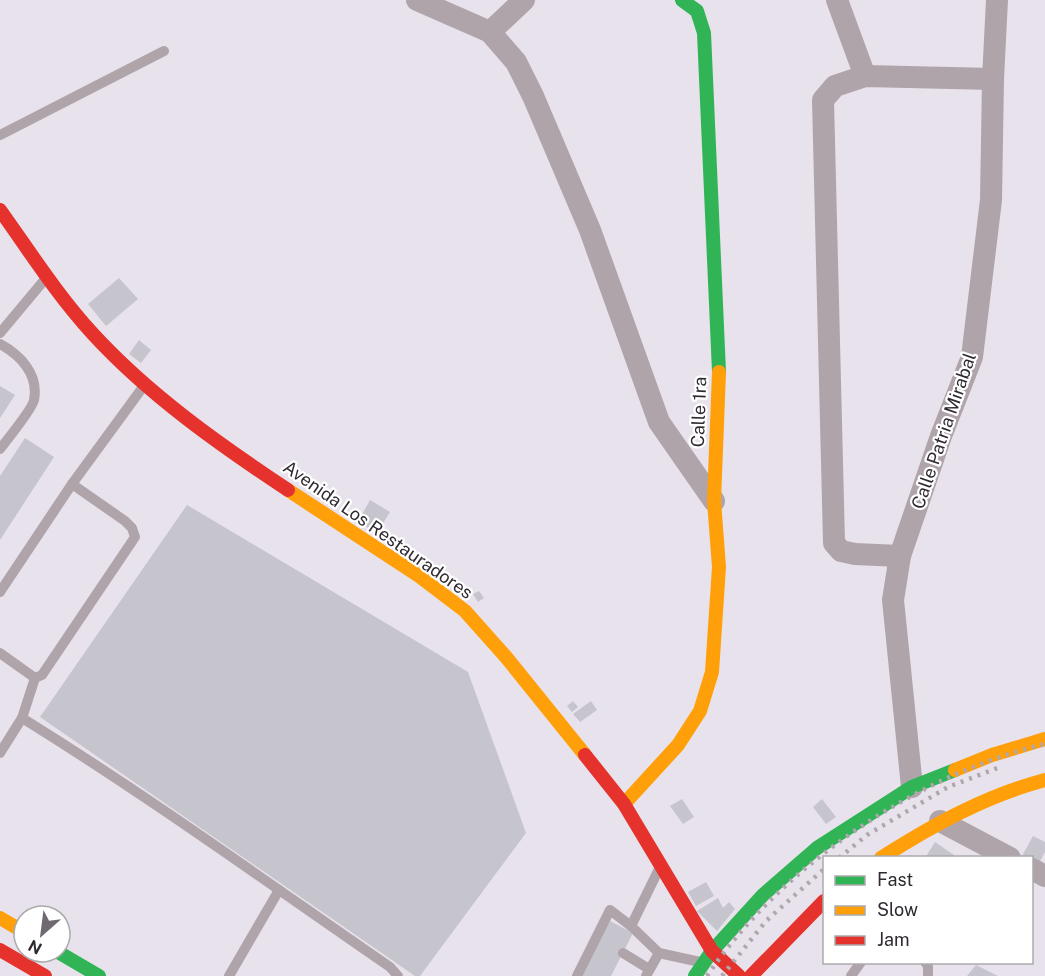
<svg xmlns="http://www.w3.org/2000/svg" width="1045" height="976" viewBox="0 0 1045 976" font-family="'Public Sans',sans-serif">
	<rect width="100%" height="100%" fill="#e8e2ec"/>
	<g fill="#c6c4cc">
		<path d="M 119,278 L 138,299 L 106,326 L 88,304 Z"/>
		<path d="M 139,340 L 151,350 L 141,363 L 129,354 Z"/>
		<path d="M 0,386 L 15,395 L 0,418 Z"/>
		<path d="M 25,438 L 54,457 L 0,540 L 0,476 Z"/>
		<path d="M 370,500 L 390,512 L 377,533 L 358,522 Z"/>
		<path d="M 187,505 L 468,672 L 526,833 L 420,976 L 415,976 L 40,717 Z"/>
		<path d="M 479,591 L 484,598 L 478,602 L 473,594 Z"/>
		<path d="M 573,701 L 578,707 L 572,712 L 567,706 Z"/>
		<path d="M 591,701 L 597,710 L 580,722 L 573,714 Z"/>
		<path d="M 682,799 L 694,817 L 683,824 L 670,806 Z"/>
		<path d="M 822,799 L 836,817 L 826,824 L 813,807 Z"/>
		<path d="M 1033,836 L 1045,842 L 1045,852 L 1038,865 L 1032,861 L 1032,858 L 1022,856 Z"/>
		<path d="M 935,842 L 954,855 L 952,858 L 925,858 Z"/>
		<path d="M 706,882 L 714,896 L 696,906 L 688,892 Z"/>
		<path d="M 718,898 L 723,908 L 729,902 L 735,909 L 717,931 L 697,911 Z"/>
		<path d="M 610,921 L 633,933 L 611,976 L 581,976 Z"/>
		<path d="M 976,965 L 998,976 L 967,976 Z"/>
	</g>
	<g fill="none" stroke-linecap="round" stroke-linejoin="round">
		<g stroke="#b0a4ab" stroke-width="10">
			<path d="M 0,135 L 164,51"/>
			<path d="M 0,333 L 46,278"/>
			<path d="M 0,344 C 20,355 39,374 34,400 C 33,408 7,440 0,449"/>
			<path d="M 0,592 L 72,484 L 143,387"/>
			<path d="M 0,653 L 35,678"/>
			<path d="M 22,718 C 148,796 268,883 390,967 L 398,976"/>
			<path d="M 0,753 L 22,718 L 35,678 L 42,675 L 135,537 L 132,528 L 125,521 L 72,484"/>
			<path d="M 659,869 L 631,926 L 659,953"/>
			<path d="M 623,953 L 649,969"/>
			<path d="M 925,962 L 928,966 L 928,976"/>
			<path d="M 229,976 L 279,890"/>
			<path d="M 577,976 L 610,910 L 631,926"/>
			<path d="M 646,976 L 659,953 L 700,962"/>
			<path d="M 851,976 L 861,962"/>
		</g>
		<g stroke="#b0a4ab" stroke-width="22">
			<path d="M 417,0 L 490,32 L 516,62 L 533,96 L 590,230 L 659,422 L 714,501"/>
			<path d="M 837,0 L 865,76"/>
			<path d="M 490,32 L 524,0"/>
			<path d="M 900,556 L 855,554 L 841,551 L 834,543 L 823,100 L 835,86 L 865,76 L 993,79"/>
			<path d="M 912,787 L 893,600 L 900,556 L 941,436 L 972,357 L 991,200 L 993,79 L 997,0"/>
			<path d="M 940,821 L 1010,858"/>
			<path d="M 1032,869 L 1045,876"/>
		</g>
		<g stroke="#30b455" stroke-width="14">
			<path d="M 682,0 L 697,11 L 704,33 L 719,372"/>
			<path d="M 58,952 L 99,976"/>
			<path d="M 695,976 L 712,951 L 763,895 L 817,848 L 912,787 L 955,770"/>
		</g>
		<g stroke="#ff9f0a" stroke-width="14">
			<path d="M 288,490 L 419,576 L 465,611 L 506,657 L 585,755"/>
			<path d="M 955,770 L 992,755 L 1045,739"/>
			<path d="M 624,804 L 678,745 L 700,711 L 712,672 L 719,567 L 714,501 L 719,372"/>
			<path d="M 881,858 C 933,825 985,796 1045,780"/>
			<path d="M 0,918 L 24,932"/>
		</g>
		<g stroke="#e5322d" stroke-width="14">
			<path d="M 0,210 C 30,252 58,296 93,334 C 149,395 220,445 288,490"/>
			<path d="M 585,755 L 624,804 L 712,951 L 739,976"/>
			<path d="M 0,950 L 45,976"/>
			<path d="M 751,976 L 824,901"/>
		</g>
		<g stroke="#afa6ae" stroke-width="4.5" stroke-dasharray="3 6" stroke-linecap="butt">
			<path d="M 839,858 L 867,835 L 948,787 L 1000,767"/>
			<path d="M 707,976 C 780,867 917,774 1045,744"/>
			<path d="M 722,976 L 766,921 L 824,869"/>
		</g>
	</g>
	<g text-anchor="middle" stroke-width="4.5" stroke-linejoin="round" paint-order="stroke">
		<g font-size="18" fill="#2e2a30" stroke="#fff">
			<text transform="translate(699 412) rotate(-88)" y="6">Calle 1ra</text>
			<text transform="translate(944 431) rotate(-71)" y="6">Calle Patria Mirabal</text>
			<text transform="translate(378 530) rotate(35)" y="6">Avenida Los Restauradores</text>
		</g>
	</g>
	<rect x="823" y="856" width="210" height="108" fill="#ffffff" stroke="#abaaac" stroke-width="1.5"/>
	<rect x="835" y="876" width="30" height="9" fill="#30b455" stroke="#abaaac" stroke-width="1.5"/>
	<text x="877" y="886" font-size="18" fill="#2e2a30">Fast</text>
	<rect x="835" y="906" width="30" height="9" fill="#ff9f0a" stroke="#abaaac" stroke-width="1.5"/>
	<text x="877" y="916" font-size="18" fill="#2e2a30">Slow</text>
	<rect x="835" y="936" width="30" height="9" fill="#e5322d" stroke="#abaaac" stroke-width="1.5"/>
	<text x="877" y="946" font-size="18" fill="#2e2a30">Jam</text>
	<g transform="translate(42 934) rotate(208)"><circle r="28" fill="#ffffff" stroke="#abaaac" stroke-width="1.5"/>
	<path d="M0-4.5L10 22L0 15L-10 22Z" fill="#6f6a72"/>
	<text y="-9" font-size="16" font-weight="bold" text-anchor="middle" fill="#2e2a30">N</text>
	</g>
</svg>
